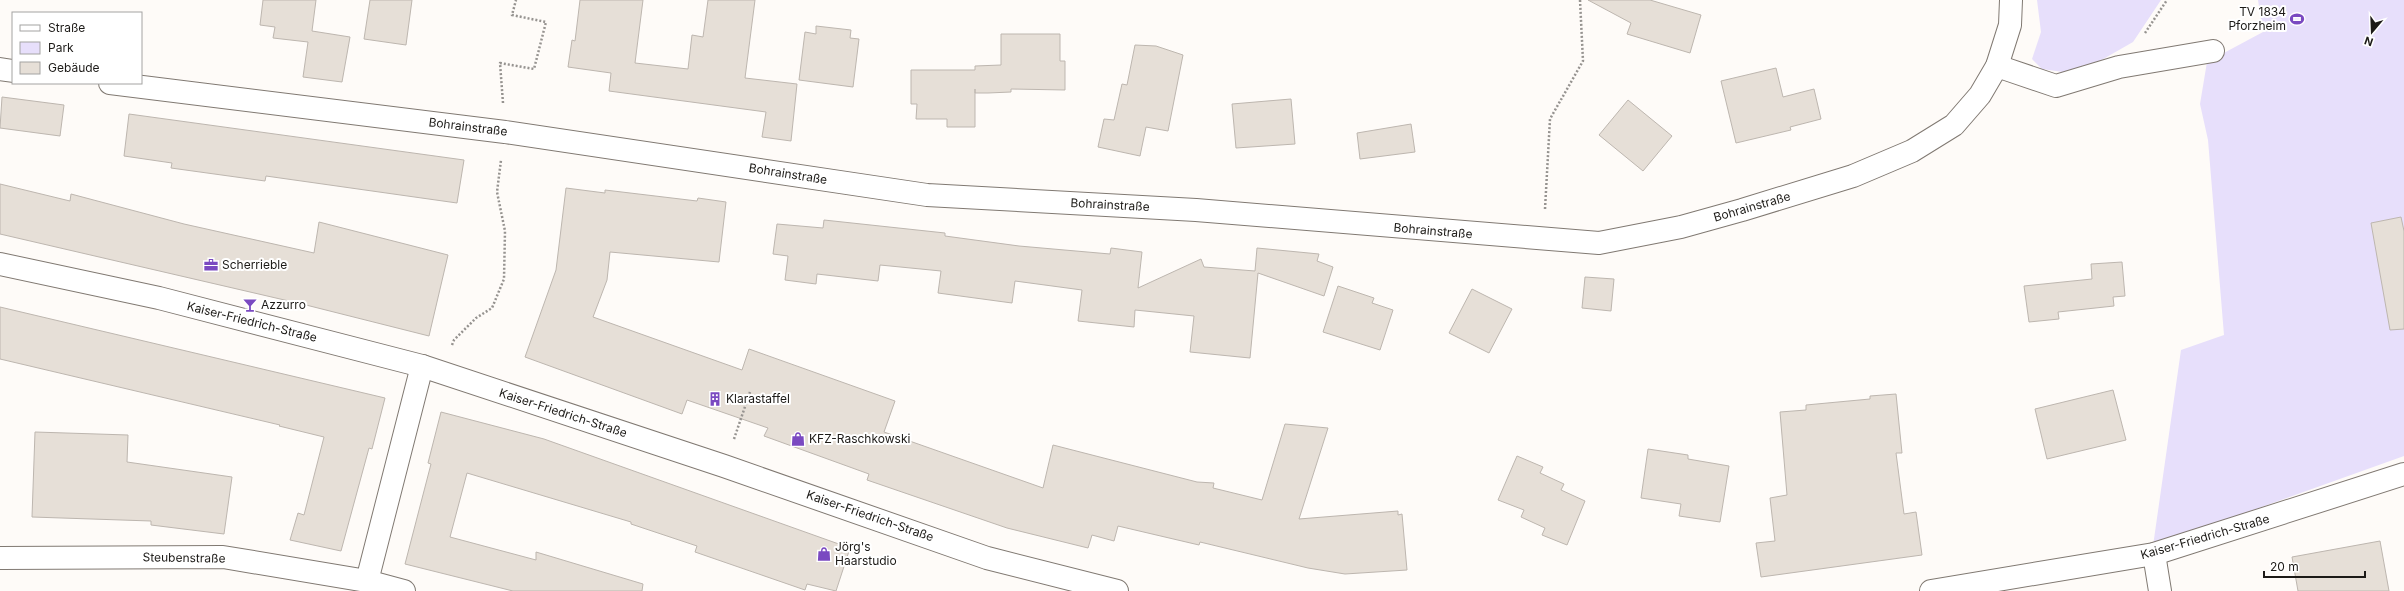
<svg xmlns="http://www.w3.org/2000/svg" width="2404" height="591" viewBox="0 0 2404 591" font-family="Inter,sans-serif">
	<rect width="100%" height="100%" fill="#fefbf8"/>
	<g fill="#e7dffb">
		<path d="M 2037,0 L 2161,0 L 2133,42 L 2077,74 L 2042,69 L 2032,59 L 2041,32 Z"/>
		<path d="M 2258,0 L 2404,0 L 2404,456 L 2153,546 L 2181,350 L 2224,335 L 2208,140 L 2200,104 L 2207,62 L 2263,32 Z"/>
	</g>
	<g fill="#e6dfd7" stroke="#bdb6af">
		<path d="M 263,0 L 316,0 L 312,31 L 350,37 L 342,82 L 303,77 L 308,42 L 273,38 L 275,27 L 260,25 Z"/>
		<path d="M 370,0 L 412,0 L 406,45 L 364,39 Z"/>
		<path d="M 580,0 L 643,0 L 635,63 L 688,69 L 692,35 L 703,37 L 708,0 L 755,0 L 745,78 L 797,84 L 791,141 L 762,137 L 766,112 L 609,91 L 611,73 L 568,67 L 572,40 L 575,41 Z"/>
		<path d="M 1588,0 L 1650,0 L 1701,15 L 1690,53 L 1627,34 L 1631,23 Z"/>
		<path d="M 816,26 L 851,30 L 850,38 L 859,39 L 853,87 L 799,80 L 805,32 L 816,34 Z"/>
		<path d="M 1001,34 L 1060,34 L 1060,61 L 1065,61 L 1065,90 L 1011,89 L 1011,92 L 988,93 L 975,93 L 975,89 L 975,127 L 947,127 L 947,119 L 916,119 L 917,104 L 911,104 L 911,70 L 975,70 L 975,66 L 1001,65 Z"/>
		<path d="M 1135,45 L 1156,46 L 1183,55 L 1168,131 L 1146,127 L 1140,156 L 1098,147 L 1104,119 L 1114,120 L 1122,84 L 1127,85 Z"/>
		<path d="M 1776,68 L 1783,97 L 1814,89 L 1821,119 L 1790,127 L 1791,130 L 1736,143 L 1721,81 Z"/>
		<path d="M 2,97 L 64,105 L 60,136 L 0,128 Z"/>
		<path d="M 1291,99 L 1295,144 L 1236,148 L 1232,104 Z"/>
		<path d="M 1628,100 L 1672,136 L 1643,171 L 1599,135 Z"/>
		<path d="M 129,114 L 464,160 L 457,203 L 266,176 L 265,181 L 171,168 L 172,163 L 124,156 Z"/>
		<path d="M 1411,124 L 1415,152 L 1360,159 L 1357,133 Z"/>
		<path d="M 0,184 L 70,201 L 71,194 L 184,224 L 314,253 L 319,222 L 448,255 L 429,336 L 306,305 L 0,234 Z"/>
		<path d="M 566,188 L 605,193 L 605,190 L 697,201 L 698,198 L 726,202 L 719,262 L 610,252 L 607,280 L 593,317 L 742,370 L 749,349 L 895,401 L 884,432 L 1043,488 L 1053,445 L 1197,482 L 1214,483 L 1213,488 L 1262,500 L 1285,424 L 1328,428 L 1299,519 L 1398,511 L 1398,515 L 1402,514 L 1407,570 L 1345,574 L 1308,568 L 1200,542 L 1199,545 L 1118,526 L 1114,541 L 1092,535 L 1088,548 L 1007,528 L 867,480 L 869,474 L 764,436 L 768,428 L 687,400 L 682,414 L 525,357 L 556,270 Z"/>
		<path d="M 2401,217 L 2404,231 L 2404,329 L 2390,330 L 2371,223 Z"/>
		<path d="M 824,220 L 945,233 L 945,236 L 1019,246 L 1110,254 L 1111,248 L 1142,252 L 1138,288 L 1201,259 L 1204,267 L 1255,271 L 1257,248 L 1319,254 L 1317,261 L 1333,267 L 1324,296 L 1258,273 L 1250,358 L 1190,352 L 1194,316 L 1135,310 L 1134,327 L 1078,321 L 1082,290 L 1015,281 L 1012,303 L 938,293 L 941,271 L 880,265 L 878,281 L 817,274 L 816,284 L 785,280 L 788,256 L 773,254 L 777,224 L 823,228 Z"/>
		<path d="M 2122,262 L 2125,296 L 2113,297 L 2114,306 L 2058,312 L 2059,319 L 2029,322 L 2024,286 L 2092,279 L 2091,264 Z"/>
		<path d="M 1585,277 L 1614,279 L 1611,311 L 1582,308 Z"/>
		<path d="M 1338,286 L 1374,298 L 1372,303 L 1393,310 L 1380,350 L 1323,332 Z"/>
		<path d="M 1472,289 L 1512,309 L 1489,353 L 1449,333 Z"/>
		<path d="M 0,307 L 385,398 L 372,449 L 369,448 L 341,551 L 290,540 L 298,513 L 304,515 L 324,437 L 279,426 L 280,425 L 0,359 Z"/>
		<path d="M 2113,390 L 2126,440 L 2047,459 L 2035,409 Z"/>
		<path d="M 1896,394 L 1902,453 L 1896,453 L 1904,514 L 1916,512 L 1922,555 L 1761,577 L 1756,543 L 1775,541 L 1770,498 L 1787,495 L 1780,412 L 1806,410 L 1806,405 L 1870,399 L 1870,396 Z"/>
		<path d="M 441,412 L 544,439 L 850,548 L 836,591 L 807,584 L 805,590 L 695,552 L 697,546 L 631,524 L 631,522 L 467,473 L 450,537 L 536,560 L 536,552 L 643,584 L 642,591 L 513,591 L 405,564 L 431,464 L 428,463 Z"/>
		<path d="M 35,432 L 128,435 L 127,462 L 232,477 L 224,534 L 151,525 L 151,521 L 32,517 Z"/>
		<path d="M 1648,449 L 1688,455 L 1688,459 L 1729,466 L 1720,522 L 1679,516 L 1681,504 L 1641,498 Z"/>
		<path d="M 1517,456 L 1543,467 L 1540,473 L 1564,484 L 1561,490 L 1585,501 L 1567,545 L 1542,535 L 1545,528 L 1521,517 L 1524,510 L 1498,500 Z"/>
		<path d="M 2380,541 L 2389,591 L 2298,591 L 2292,557 Z"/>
	</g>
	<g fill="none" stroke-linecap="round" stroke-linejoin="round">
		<defs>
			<g id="minor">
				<path d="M 1997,66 L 2056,86 L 2119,67 L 2213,51"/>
				<path d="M 0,69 L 13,71"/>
				<path d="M 110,83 L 505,132 L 927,195 L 1196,210 L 1599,243 L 1681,227 L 1742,210 L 1853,176 L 1912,151 L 1954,125 L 1980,95 L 1997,66 L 2010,25 L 2011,0"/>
				<path d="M 0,264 L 159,298 L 422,366 L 724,466 L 987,558 L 1117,591"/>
				<path d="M 2154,554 L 2160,591"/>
				<path d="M 0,558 L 223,557 L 367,581 L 404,591"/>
				<path d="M 367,581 L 422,366"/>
				<path d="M 1931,591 L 2154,554 L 2404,474"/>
			</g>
		</defs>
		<use href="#minor" stroke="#807972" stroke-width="24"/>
		<g stroke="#969390" stroke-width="2.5" stroke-dasharray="2 2" stroke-linecap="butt">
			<path d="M 2145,33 L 2167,0"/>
			<path d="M 503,103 L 500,63 L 534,69 L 546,22 L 512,15 L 516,0"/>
			<path d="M 1545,209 L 1550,119 L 1583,61 L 1580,0"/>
			<path d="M 452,345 L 454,340 L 476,318 L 492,308 L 504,279 L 505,231 L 497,192 L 501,160"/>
			<path d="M 734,439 L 750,392"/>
		</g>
		<use href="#minor" stroke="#fff" stroke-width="22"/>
	</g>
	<defs>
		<symbol id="stadium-bare" viewBox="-9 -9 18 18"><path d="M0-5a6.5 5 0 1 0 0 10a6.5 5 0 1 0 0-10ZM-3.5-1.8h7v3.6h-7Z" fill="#7a49c1" stroke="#fff" stroke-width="2.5" paint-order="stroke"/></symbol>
		<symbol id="office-bare" viewBox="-9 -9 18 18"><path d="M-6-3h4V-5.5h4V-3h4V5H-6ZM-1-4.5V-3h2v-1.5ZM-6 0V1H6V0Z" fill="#7a49c1" stroke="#fff" stroke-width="2.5" paint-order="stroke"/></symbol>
		<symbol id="bar-bare" viewBox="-9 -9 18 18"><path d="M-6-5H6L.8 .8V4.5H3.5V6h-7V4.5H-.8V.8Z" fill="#7a49c1" stroke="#fff" stroke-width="2.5" paint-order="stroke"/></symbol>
		<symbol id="building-bare" viewBox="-9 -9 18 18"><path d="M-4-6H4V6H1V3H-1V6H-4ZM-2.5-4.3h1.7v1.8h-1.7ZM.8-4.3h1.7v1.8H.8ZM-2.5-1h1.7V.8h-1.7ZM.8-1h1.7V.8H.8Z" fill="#7a49c1" stroke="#fff" stroke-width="2.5" paint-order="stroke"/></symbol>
		<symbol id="shop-bare" viewBox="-9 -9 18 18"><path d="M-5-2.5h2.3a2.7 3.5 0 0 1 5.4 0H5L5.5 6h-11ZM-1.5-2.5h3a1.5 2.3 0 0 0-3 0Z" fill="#7a49c1" stroke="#fff" stroke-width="2.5" paint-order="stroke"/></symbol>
	</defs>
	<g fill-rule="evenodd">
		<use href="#stadium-bare" x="2287" y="9" width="20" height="20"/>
		<use href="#office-bare" x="201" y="255" width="20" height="20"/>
		<use href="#bar-bare" x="240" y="295" width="20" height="20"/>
		<use href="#building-bare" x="705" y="389" width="20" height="20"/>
		<use href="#shop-bare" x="788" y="429" width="20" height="20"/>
		<use href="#shop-bare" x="814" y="544" width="20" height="20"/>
	</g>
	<g text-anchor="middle" stroke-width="4" stroke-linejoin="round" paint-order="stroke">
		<g font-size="12" fill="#1c1a17" stroke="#fff" text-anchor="start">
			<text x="2286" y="16" text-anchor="end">TV 1834<tspan x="2286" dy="14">Pforzheim</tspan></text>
			<text x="222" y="269">Scherrieble</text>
			<text x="261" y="309">Azzurro</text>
			<text x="726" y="403">Klarastaffel</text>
			<text x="809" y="443">KFZ-Raschkowski</text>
			<text x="835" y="551">Jörg's<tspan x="835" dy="14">Haarstudio</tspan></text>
		</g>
		<g font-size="12" fill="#1c1a17" stroke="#fff">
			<text transform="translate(468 127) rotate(7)" y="4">Bohrainstraße</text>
			<text transform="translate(788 174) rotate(9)" y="4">Bohrainstraße</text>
			<text transform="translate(1110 205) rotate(3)" y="4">Bohrainstraße</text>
			<text transform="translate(1752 207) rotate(-16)" y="4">Bohrainstraße</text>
			<text transform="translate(1433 231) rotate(5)" y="4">Bohrainstraße</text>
			<text transform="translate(252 322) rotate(14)" y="4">Kaiser-Friedrich-Straße</text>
			<text transform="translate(563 413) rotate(18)" y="4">Kaiser-Friedrich-Straße</text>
			<text transform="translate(870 516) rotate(19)" y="4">Kaiser-Friedrich-Straße</text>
			<text transform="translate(2205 537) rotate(-16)" y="4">Kaiser-Friedrich-Straße</text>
			<text transform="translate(184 558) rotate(1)" y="4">Steubenstraße</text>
		</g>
	</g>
	<rect x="12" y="12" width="130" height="72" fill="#ffffff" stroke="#a4a3a2"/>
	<rect x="20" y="25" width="20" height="6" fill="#ffffff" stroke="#a4a3a2"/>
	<text x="48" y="32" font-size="12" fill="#1c1a17">Straße</text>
	<rect x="20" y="42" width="20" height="12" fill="#e7dffb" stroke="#a4a3a2"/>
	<text x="48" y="52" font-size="12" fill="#1c1a17">Park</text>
	<rect x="20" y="62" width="20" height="12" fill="#e6dfd7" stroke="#a4a3a2"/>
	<text x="48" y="72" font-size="12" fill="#1c1a17">Gebäude</text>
	<g transform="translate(2372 32) rotate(199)" stroke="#ffffff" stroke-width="3" paint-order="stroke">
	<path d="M0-3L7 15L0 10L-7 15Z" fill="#1c1a17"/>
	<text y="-6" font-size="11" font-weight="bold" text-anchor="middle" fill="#1c1a17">N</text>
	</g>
	<path d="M2264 571v6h101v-6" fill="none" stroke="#1c1a17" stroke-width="2"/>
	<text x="2270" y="571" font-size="12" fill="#1c1a17" stroke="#ffffff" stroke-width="3" paint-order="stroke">20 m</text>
</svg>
